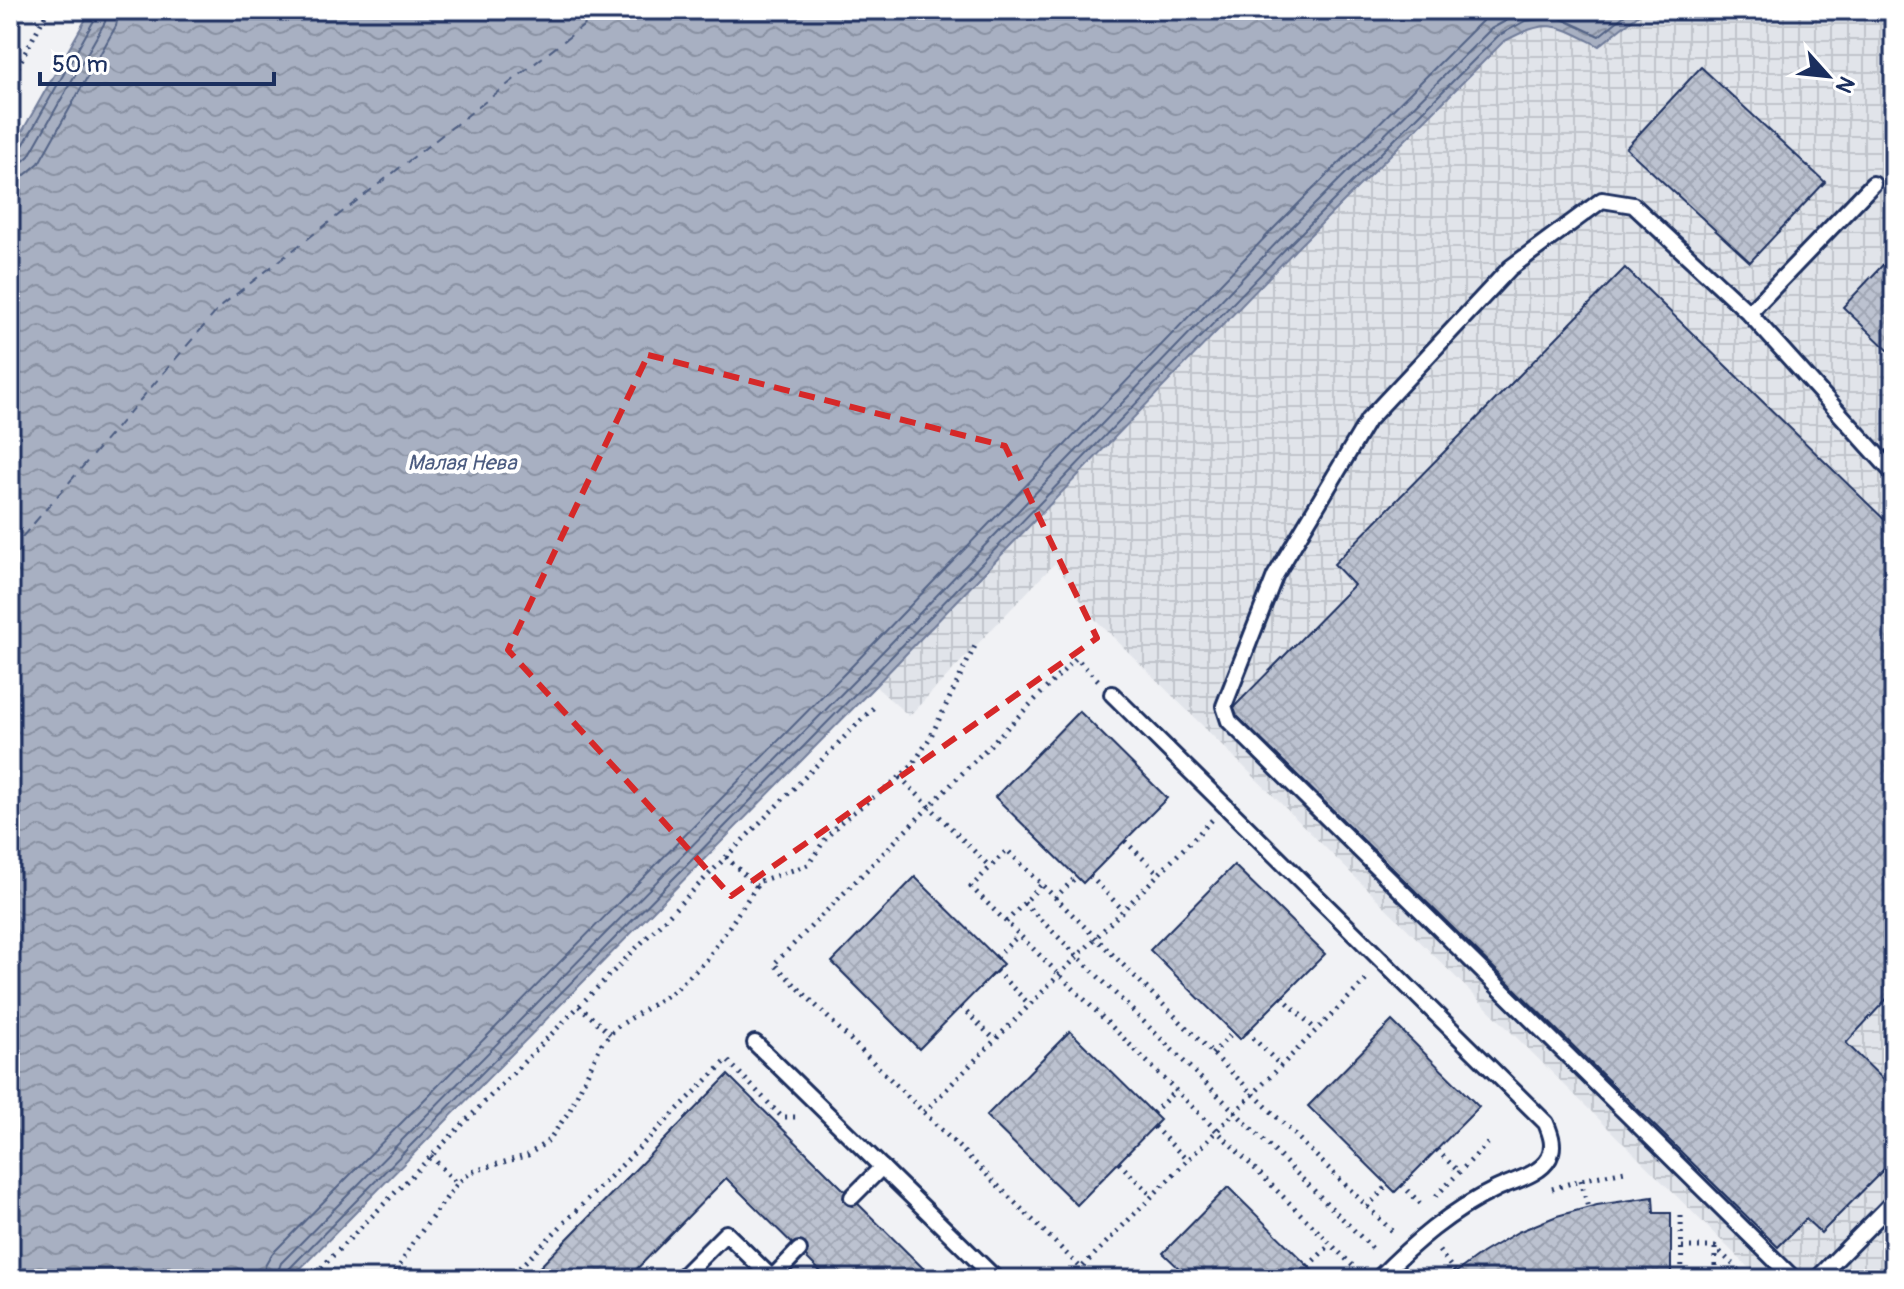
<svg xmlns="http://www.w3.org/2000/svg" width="1904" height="1289" viewBox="0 0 1904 1289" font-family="Pangolin,sans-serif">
	<defs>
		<pattern id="industrial-grid" width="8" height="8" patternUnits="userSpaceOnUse" patternTransform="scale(2)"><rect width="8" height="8" fill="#e1e4ea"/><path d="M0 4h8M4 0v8" fill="none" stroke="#c0c4cb"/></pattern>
		<pattern id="water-waves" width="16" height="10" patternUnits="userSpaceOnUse" patternTransform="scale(2)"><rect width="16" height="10" fill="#a8b0c2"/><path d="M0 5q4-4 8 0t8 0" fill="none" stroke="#8890a1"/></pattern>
		<pattern id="building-cross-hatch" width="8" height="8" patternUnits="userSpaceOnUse" patternTransform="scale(2)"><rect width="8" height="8" fill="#bcc2d0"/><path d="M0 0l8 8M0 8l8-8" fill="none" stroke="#a1a7b5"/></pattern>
	</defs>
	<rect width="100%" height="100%" fill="#f1f2f5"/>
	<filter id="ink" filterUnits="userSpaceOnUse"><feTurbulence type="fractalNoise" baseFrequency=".0125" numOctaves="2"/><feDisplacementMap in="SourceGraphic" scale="16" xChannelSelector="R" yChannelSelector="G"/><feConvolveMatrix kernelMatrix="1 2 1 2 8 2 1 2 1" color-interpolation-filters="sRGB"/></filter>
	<g filter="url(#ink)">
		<path fill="url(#industrial-grid)" d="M 1644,10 L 1894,10 L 1894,1259 L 1874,1279 L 1760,1279 L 1090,614 L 1055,563 L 909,716 L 875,686 L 1296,249 L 1503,42 L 1528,29 L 1558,25 L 1599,46 Z"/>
		<path fill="url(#water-waves)" stroke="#707c9a" stroke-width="2" d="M 91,10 L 1644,10 L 1599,46 C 1556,24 1549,17 1503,42 L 1296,249 L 875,686 L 290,1279 L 10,1279 L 10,153 Z"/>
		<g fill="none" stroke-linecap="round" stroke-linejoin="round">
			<g stroke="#536386" stroke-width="2">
				<path d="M 10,155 L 20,151 L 96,17 L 97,10"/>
				<path d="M 10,166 L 20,164 L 29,156 L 105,22 L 107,10"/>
				<path d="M 10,178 L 25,175 L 39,163 L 116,26 L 119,10"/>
				<path d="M 263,1279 L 265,1266 L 272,1254 L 853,665 L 1275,227 L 1482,21 L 1500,10"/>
				<path d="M 275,1279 L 281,1263 L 862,673 L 1283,236 L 1491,29 L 1520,13 L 1532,10"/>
				<path d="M 285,1279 L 288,1270 L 869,680 L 1291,243 L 1498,36 L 1525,21 L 1558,17 L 1599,36 L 1631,10"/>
			</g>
			<path stroke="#4c5c81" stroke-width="2" stroke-dasharray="10 8" stroke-linecap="butt" d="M 10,551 L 222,305 L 604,10"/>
		</g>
		<g fill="url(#building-cross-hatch)" stroke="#1b2f5e" stroke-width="2">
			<path d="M 1701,67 L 1825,182 L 1750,262 L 1626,148 Z"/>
			<path d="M 1894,253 L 1894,356 L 1843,307 Z"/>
			<path d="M 1625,268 L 1894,529 L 1894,991 L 1846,1043 L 1894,1090 L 1894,1159 L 1821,1233 L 1806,1219 L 1778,1247 L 1231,710 L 1354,585 L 1334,564 Z"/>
			<path d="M 1079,711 L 1167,798 L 1083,883 L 995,797 Z"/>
			<path d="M 1234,865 L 1325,954 L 1240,1039 L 1150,950 Z"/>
			<path d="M 915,877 L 1003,964 L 919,1049 L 832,962 Z"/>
			<path d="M 1392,1021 L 1479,1107 L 1395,1192 L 1308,1106 Z"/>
			<path d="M 1070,1031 L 1160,1120 L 1077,1205 L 986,1116 Z"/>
			<path d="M 728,1075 L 934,1279 L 828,1279 L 726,1178 L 627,1279 L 528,1279 Z"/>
			<path d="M 1228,1187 L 1315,1273 L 1309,1279 L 1177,1279 L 1183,1272 L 1163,1253 Z"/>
			<path d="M 1653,1197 L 1654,1213 L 1671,1213 L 1671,1277 L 1645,1279 L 1447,1279 L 1482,1253 L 1518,1232 L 1557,1216 L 1597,1205 Z"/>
		</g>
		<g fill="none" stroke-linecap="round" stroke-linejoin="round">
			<defs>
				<g id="service">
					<path d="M 1749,313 L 1873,184"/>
					<path d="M 1112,694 L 1546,1123 C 1551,1135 1555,1146 1549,1158 C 1540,1175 1512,1181 1496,1189 C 1450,1211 1413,1243 1378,1279"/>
					<path d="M 755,1043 L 996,1279"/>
					<path d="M 852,1197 L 882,1167"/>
					<path d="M 772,1278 L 799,1250"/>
					<path d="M 680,1279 L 726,1233 L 773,1279"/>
					<path d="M 1794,1279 L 1229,721 L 1224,706 L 1275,576 L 1368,420 L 1510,268 L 1602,200 L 1633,205 L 1749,313 L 1894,474"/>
					<path d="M 1817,1279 L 1894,1201"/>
				</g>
			</defs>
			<use href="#service" stroke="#1b2f5e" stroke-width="20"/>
			<g stroke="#1b2f5e" stroke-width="5" stroke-dasharray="2 6" stroke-linecap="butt">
				<path d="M 10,81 L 48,10"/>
				<path d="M 1098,680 L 1076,658 L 774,964 L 1081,1268 L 1369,977"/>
				<path d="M 900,777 L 990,867"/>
				<path d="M 1125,841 L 1159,874"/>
				<path d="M 726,857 L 756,886"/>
				<path d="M 1090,876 L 1123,910"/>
				<path d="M 1055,898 L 1076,877"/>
				<path d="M 1024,903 L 1375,1251"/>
				<path d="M 1006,922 L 1041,885"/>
				<path d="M 996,957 L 1019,935"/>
				<path d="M 996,971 L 1029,1004"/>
				<path d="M 1282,997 L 1316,1030"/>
				<path d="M 579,1006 L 610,1034"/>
				<path d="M 961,1007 L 995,1040"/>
				<path d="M 1247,1032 L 1281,1066"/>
				<path d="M 1212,1054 L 1233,1032"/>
				<path d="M 924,1112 L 1212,820"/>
				<path d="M 1153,1113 L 1176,1090"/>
				<path d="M 1154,1127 L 1187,1160"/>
				<path d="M 1437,1150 L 1459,1172"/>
				<path d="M 431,1156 L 457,1184"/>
				<path d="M 1119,1163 L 1152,1196"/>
				<path d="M 1581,1180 L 1588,1208"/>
				<path d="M 1402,1185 L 1424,1207"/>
				<path d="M 1552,1189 L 1581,1180 L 1625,1171"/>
				<path d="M 1436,1196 L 1489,1142"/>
				<path d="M 1367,1207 L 1388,1185"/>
				<path d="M 1681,1216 L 1682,1279"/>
				<path d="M 1682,1247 L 1715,1247 L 1748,1279"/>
				<path d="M 1715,1248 L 1715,1279"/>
				<path d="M 1439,1251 L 1455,1272"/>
				<path d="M 1308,1266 L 1331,1244"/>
				<path d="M 1358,1271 L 971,887 L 1007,850 L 1394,1233"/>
				<path d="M 310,1279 L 873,708"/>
				<path d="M 392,1279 L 412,1244 L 457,1184 L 471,1172 L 528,1155 L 549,1140 L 570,1110 L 602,1043 L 617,1027 L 674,991 L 706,961 L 760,881 L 808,865 L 826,838 L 842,821 L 900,777 L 914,763 L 931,736 L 976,644"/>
				<path d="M 508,1279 L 727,1060 L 782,1117 L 798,1117"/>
			</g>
			<use href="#service" stroke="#fff" stroke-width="14"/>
		</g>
	</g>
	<path fill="none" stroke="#d62828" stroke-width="6" stroke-dasharray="16 10" stroke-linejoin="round" d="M 648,355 L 1005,446 L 1097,638 L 731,896 L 508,650 Z"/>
	<g text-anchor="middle" stroke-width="8" stroke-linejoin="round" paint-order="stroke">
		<g font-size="22" font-style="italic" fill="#4c5c81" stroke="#fff">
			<text x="462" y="470">Малая Нева</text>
		</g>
	</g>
	<rect width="1904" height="1289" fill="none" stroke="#fff" stroke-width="40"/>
	<rect x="20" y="20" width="1864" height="1249" fill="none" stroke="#1b2f5e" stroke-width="3" filter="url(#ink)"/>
	<g transform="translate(1828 76) rotate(117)" stroke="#ffffff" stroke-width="6" paint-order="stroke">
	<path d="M0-6L14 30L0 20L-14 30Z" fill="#1b2f5e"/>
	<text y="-12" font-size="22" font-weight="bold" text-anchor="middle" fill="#1b2f5e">N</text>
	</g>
	<path d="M40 72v12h234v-12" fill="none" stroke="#1b2f5e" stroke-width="4"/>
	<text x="52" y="72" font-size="24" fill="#1b2f5e" stroke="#ffffff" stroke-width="6" paint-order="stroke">50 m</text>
</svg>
